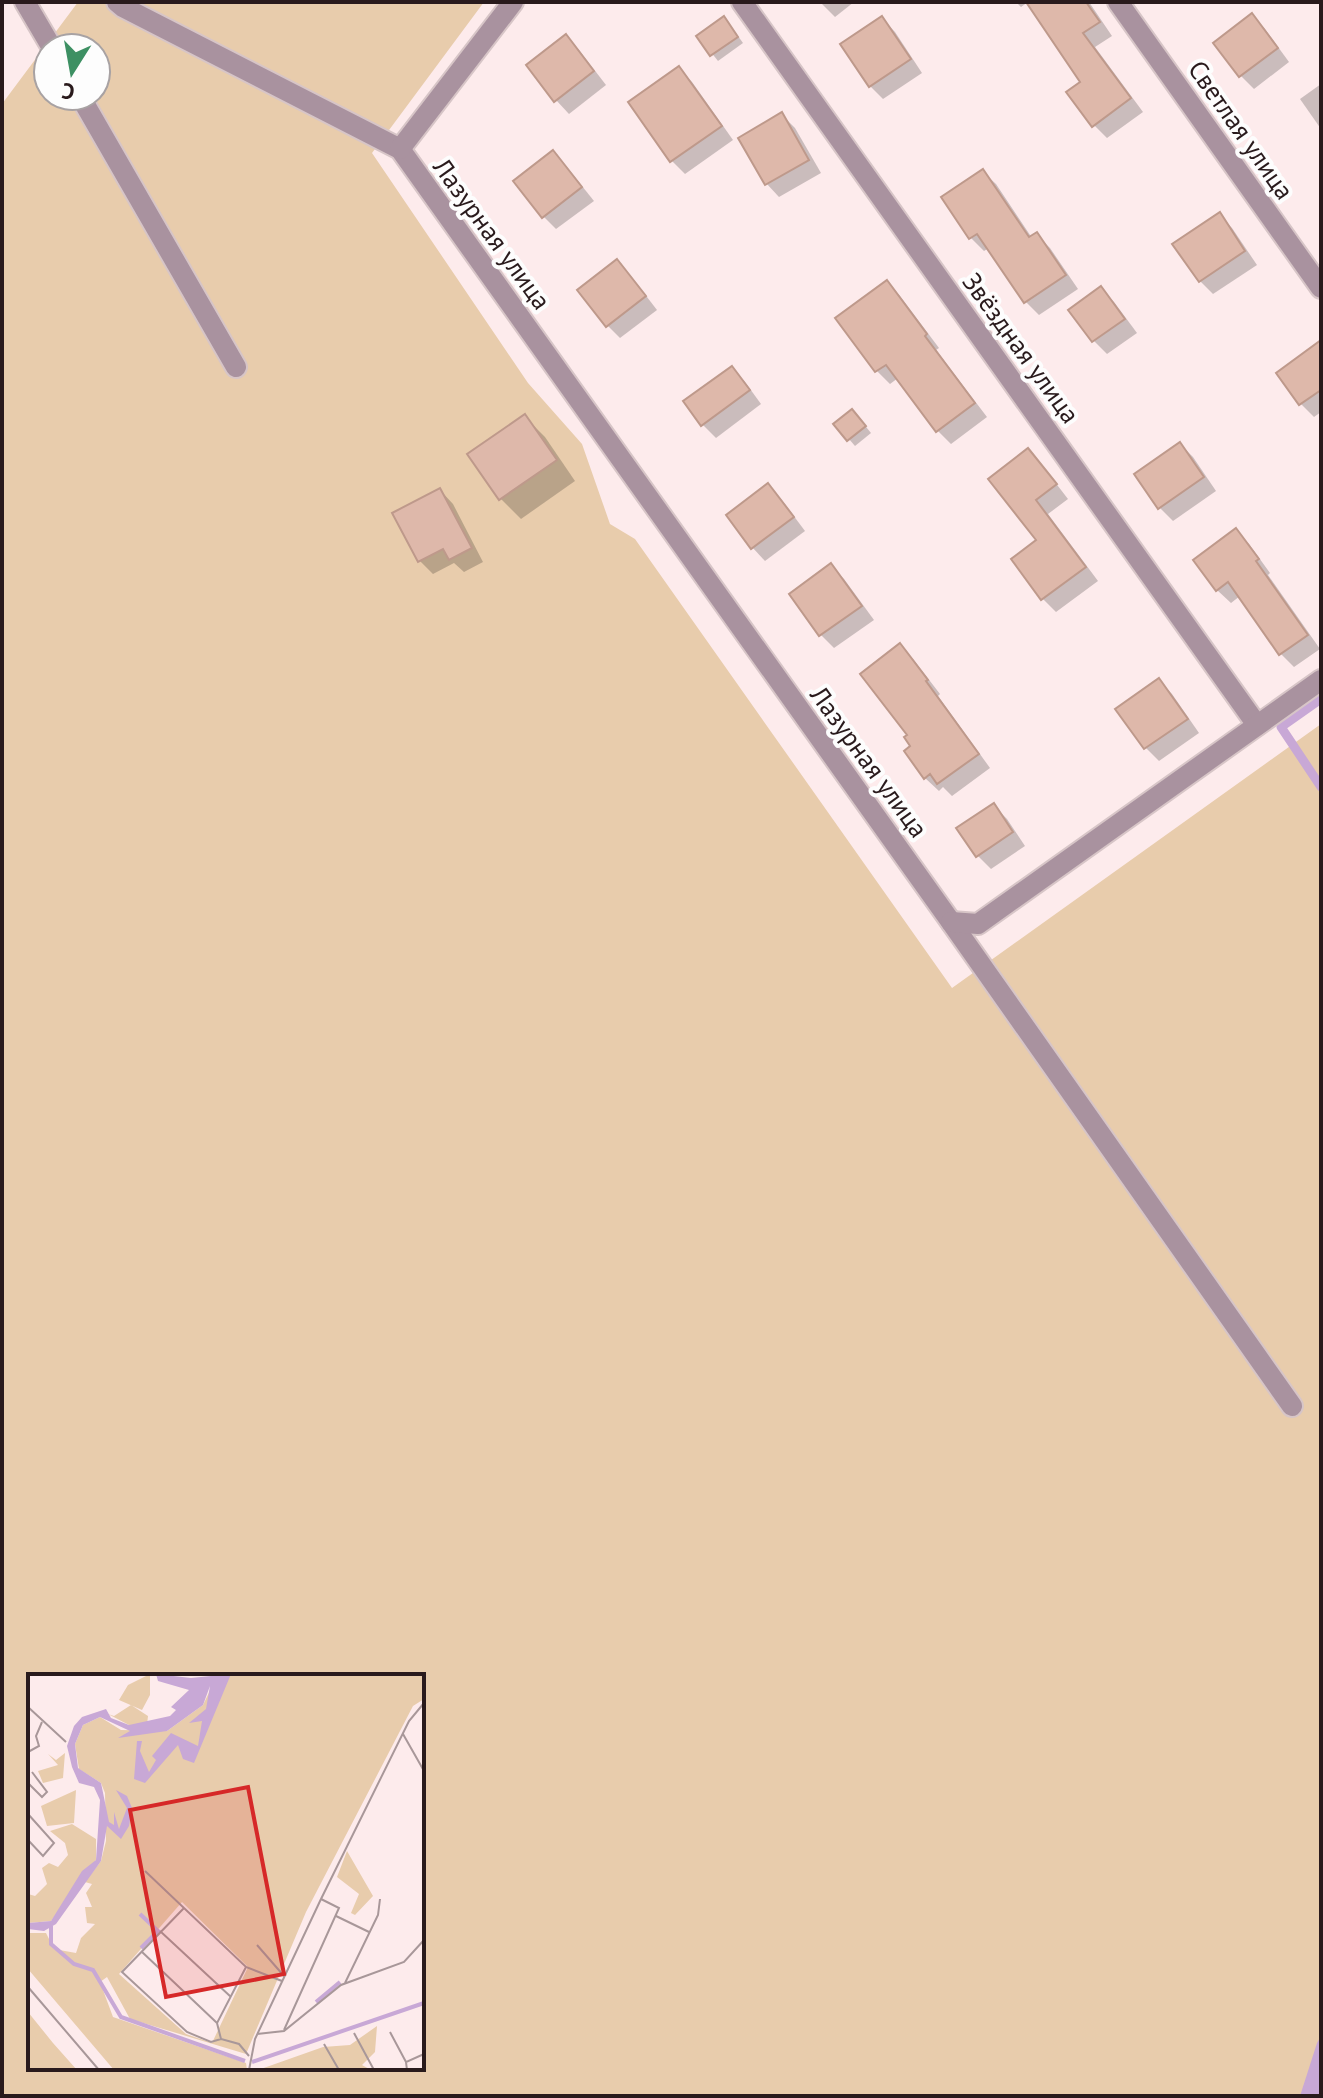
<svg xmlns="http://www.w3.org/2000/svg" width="1323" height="2098" viewBox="0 0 1323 2098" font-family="'PT Sans',sans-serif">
	<rect width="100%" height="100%" fill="#fdebec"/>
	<path fill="#e8ccac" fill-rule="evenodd" d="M 78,2 L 484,2 L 372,153 L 528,383 L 582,444 L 610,524 L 635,539 L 952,988 L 1321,724 L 1321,2096 L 2,2096 L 2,104 ZM 48,48 L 96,48 L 96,96 L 48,96 ZM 30,1676 L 422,1676 L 422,2068 L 30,2068 Z"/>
	<path fill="#c8a8d6" d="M 1321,2036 L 1321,2096 L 1300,2096 L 1317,2043 Z"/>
	<g fill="#0003">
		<path d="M 820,2 L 854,2 L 835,17 Z"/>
		<path d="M 1016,2 L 1089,2 L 1112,36 L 1095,47 L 1143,112 L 1107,138 L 1094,125 L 1082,83 L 1028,2 L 1021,7 Z"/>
		<path d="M 1252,16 L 1265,29 L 1289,62 L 1254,89 L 1241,76 Z"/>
		<path d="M 882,18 L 895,32 L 922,73 L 883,99 L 870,86 Z"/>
		<path d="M 730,25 L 743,43 L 718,61 L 699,37 Z"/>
		<path d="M 566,37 L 579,50 L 606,85 L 569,114 L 556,100 Z"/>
		<path d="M 679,69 L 692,82 L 733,140 L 685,174 L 672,161 L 631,103 Z"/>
		<path d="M 1321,84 L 1321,129 L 1300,99 Z"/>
		<path d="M 782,115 L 795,128 L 821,173 L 779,197 L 766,183 Z"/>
		<path d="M 553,153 L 566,166 L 594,201 L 556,229 L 543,216 Z"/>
		<path d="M 982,171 L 996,184 L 1032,238 L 1037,235 L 1050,248 L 1078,289 L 1039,315 L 1026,302 L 989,248 L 984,251 L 971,238 L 944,197 Z"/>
		<path d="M 1219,215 L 1232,228 L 1257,265 L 1213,294 L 1200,281 Z"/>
		<path d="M 617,262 L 630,275 L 657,310 L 620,338 L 607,325 Z"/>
		<path d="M 887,282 L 900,296 L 939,348 L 936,350 L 987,417 L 951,444 L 938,431 L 898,378 L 890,384 L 877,371 L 838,319 Z"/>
		<path d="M 1101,289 L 1114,302 L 1137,333 L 1107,354 L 1094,341 L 1071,310 Z"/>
		<path d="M 1321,353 L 1321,412 L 1314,417 L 1301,404 L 1279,373 Z"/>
		<path d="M 732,369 L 745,382 L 761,404 L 716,438 L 702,424 Z"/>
		<path d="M 525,417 L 545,437 L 575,481 L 521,519 L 501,499 Z"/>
		<path d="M 858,417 L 871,433 L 855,446 L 836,424 Z"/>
		<path d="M 1180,444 L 1193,457 L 1216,491 L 1173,521 L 1160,508 Z"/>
		<path d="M 1028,450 L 1041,464 L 1068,499 L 1048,514 L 1098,581 L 1056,612 L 1043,599 L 1013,560 L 1039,541 Z"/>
		<path d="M 768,486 L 781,499 L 805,531 L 765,561 L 752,547 Z"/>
		<path d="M 440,490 L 453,504 L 483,562 L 464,572 L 454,563 L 433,574 L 420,561 Z"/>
		<path d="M 1236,531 L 1249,544 L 1270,573 L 1268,575 L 1320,649 L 1294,667 L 1281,654 L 1240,596 L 1231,603 L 1217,590 Z"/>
		<path d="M 831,566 L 844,579 L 874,620 L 834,648 L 821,635 L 791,594 Z"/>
		<path d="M 899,646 L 913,659 L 940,694 L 938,696 L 990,768 L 952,796 L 943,787 L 939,791 L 925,778 L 913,746 L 910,735 Z"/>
		<path d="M 1159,681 L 1172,694 L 1199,733 L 1159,761 L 1146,748 L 1118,709 Z"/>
		<path d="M 993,805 L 1007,819 L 1025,846 L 991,869 L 978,856 Z"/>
	</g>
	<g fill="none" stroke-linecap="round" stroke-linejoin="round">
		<path stroke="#c8a8d6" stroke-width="9" d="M 1321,699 L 1281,727 L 1321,787"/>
	</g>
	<g fill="#deb8aa" stroke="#be998b" stroke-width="2">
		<path d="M 1026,2 L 1086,2 L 1100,22 L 1083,33 L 1131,98 L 1092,127 L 1066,92 L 1080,82 Z"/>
		<path d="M 1252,13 L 1278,48 L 1239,77 L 1213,43 Z"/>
		<path d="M 724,16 L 738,37 L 710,56 L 696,36 Z"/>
		<path d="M 882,16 L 911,59 L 869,87 L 840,44 Z"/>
		<path d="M 566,34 L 594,71 L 554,102 L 526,65 Z"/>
		<path d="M 679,66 L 722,126 L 670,162 L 628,102 Z"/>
		<path d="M 782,112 L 809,160 L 765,185 L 738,138 Z"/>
		<path d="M 553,150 L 582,187 L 542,218 L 513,181 Z"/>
		<path d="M 983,169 L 1029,237 L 1037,232 L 1066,275 L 1024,303 L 977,234 L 969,239 L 941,197 Z"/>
		<path d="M 1220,212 L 1245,251 L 1199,282 L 1172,244 Z"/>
		<path d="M 617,259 L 646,296 L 606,327 L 577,290 Z"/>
		<path d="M 887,280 L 927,334 L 925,336 L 975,403 L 936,432 L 886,365 L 875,372 L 835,318 Z"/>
		<path d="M 1101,286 L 1125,319 L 1092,342 L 1068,310 Z"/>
		<path d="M 1321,340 L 1321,390 L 1299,405 L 1276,373 Z"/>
		<path d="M 732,366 L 750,390 L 701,426 L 683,401 Z"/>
		<path d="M 852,409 L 866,426 L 847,441 L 833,424 Z"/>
		<path d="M 525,414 L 557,460 L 499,500 L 467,454 Z"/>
		<path d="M 1180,442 L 1204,477 L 1158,509 L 1134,474 Z"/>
		<path d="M 1028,448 L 1057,484 L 1036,500 L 1086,567 L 1041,600 L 1011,559 L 1036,540 L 988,479 Z"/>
		<path d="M 768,483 L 794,517 L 751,549 L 726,515 Z"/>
		<path d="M 440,488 L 472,548 L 449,560 L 443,549 L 418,562 L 392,513 Z"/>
		<path d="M 1236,528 L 1259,559 L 1256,561 L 1308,635 L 1279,655 L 1228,582 L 1216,591 L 1193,560 Z"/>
		<path d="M 831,563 L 862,606 L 819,636 L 789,594 Z"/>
		<path d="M 900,643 L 928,680 L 926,681 L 979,754 L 937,784 L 930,774 L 924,779 L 904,751 L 910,746 L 904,737 L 907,735 L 860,674 Z"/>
		<path d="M 1159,678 L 1188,719 L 1144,749 L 1115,709 Z"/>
		<path d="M 994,803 L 1013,832 L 976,857 L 956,828 Z"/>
	</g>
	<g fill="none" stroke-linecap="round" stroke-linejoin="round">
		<defs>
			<g id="minor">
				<path d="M 25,2 L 52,48"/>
				<path d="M 117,2 L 123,7 L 400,149 L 951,922 L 1292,1406"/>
				<path d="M 742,2 L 1257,725"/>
				<path d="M 1118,2 L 1321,288"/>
				<path d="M 80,96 L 236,367"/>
				<path d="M 400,149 L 513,2"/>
				<path d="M 951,922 L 978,924 L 1321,680"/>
			</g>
		</defs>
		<use href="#minor" stroke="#d7c5c7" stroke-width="24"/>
		<use href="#minor" stroke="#a9929f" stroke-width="20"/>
	</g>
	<g text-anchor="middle" stroke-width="8" stroke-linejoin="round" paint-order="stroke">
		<g font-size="26" fill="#291a1c" stroke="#fdfdfd">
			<text transform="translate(1241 130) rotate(55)" y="9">Светлая улица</text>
			<text transform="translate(492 234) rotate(54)" y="9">Лазурная улица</text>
			<text transform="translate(1021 348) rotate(54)" y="9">Звёздная улица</text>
			<text transform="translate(869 762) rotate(54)" y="9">Лазурная улица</text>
		</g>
	</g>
	<g transform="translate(28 1674)">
		<rect width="396" height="396" fill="#fdebec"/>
		<path d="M 122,0 L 122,21 L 114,36 L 91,26 L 100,11 ZM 190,0 L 396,0 L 396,25 L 385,32 L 278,238 L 218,380 L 102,345 L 79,303 L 72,308 L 85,343 L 218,389 L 219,396 L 86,396 L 0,295 L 0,259 L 18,259 L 26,275 L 48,279 L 53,264 L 67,250 L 59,249 L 57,233 L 64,233 L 58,219 L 64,210 L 57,208 L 73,187 L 78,167 L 77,119 L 73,109 L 51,95 L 47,70 L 55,51 L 72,43 L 93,56 L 139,57 L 175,31 ZM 154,228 L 220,293 L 184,369 L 158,360 L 91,300 ZM 103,31 L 120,42 L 119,51 L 101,51 L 80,40 L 86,42 ZM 37,79 L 35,104 L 15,109 L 10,97 L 30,91 L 20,80 L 28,86 ZM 48,116 L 46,149 L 19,152 L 13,132 ZM 44,150 L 68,165 L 68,186 L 23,247 L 0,249 L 0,220 L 7,222 L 19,210 L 14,194 L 21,189 L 30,193 L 40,181 L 37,169 L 22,157 ZM 319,177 L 345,222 L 327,241 L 323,239 L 331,220 L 309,203 ZM 0,338 L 25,369 L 49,396 L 0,396 ZM 349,352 L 347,378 L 334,391 L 343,396 L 230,396 L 295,373 L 322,371 Z" fill="#e8ccac" fill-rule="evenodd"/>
		<path d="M 128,0 L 163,4 L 203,0 L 166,89 L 155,85 L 150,71 L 117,109 L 106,105 L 109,67 L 114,67 L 112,77 L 121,98 L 128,86 L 124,82 L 143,59 L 170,72 L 174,47 L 161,49 L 178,35 L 182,12 L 175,31 L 139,57 L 90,64 L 102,57 L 72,43 L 55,51 L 47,70 L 50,94 L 73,109 L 81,148 L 86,151 L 86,138 L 91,155 L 99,134 L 88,116 L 99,122 L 104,134 L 101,152 L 93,165 L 79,152 L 73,187 L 28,250 L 16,257 L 0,255 L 0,249 L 23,247 L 54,197 L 68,186 L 72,126 L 66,113 L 51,109 L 44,93 L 39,72 L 46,52 L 54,43 L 78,35 L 83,44 L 101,51 L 142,42 L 148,36 L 143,33 L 161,16 L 130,7 Z" fill="#c8a8d6"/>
		<path fill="none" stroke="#c8a8d6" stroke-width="4" d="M 112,240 L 130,257 L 113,274M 23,252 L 23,270 L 46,290 L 65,296 L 93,343 L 217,387M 288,328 L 312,308M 224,388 L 396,329"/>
		<path fill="none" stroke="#a89799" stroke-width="2" d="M 0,33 L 38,68M 375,60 L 396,97M 0,78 L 11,72 L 8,62 L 14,48M 0,109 L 14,123 L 19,118 L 4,98M 0,140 L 26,169 L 15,182 L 0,166M 117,197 L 218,293 L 254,307M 156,234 L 94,298 L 159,358 L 183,368 L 193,365M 308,242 L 341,258M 132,257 L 203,323M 229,271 L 256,302M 113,277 L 189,349M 218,293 L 189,349 L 193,365 L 211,370 L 221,382M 317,309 L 350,241 L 352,225M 0,313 L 71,396M 256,356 L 311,234 L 293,225M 362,358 L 378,388M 326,359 L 346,396M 229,360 L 256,357 L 313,311 L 376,288 L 396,266M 296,370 L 311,396M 221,396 L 227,365 L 293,225 L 381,47 L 396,29M 379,396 L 378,388 L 396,380"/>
		<path fill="#d62828" fill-opacity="0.15" stroke="#d62828" stroke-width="4" d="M 220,113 L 256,300 L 138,323 L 102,136 Z"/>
		<rect width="396" height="396" fill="none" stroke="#291a1c" stroke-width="4"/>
	</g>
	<rect width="1323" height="2098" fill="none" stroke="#291a1c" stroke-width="8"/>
	<g transform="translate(72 72) rotate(191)"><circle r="38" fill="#fdfdfd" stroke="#a8a2a3" stroke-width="2"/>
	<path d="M0-6L14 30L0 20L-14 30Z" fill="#3d9063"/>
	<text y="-12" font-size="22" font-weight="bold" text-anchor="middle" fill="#291a1c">С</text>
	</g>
</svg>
